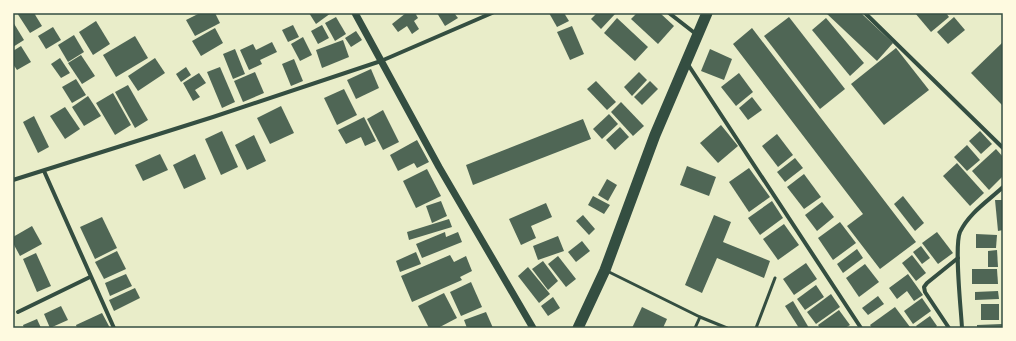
<svg xmlns="http://www.w3.org/2000/svg" width="1016" height="341" viewBox="0 0 1016 341" font-family="'Noto Sans',sans-serif">
	<rect width="100%" height="100%" fill="#e9edc9"/>
	<g fill="#4f6655">
		<path d="M 17,13 L 34,13 L 42,26 L 30,33 Z"/>
		<path d="M 200,13 L 215,13 L 220,23 L 195,36 L 186,20 Z"/>
		<path d="M 309,13 L 331,13 L 316,24 Z"/>
		<path d="M 406,13 L 415,13 L 418,18 L 414,21 L 419,29 L 412,34 L 407,26 L 398,32 L 392,24 Z"/>
		<path d="M 437,13 L 454,13 L 458,18 L 445,26 Z"/>
		<path d="M 549,13 L 564,13 L 569,21 L 557,27 Z"/>
		<path d="M 597,13 L 616,13 L 601,29 L 591,19 Z"/>
		<path d="M 637,13 L 660,13 L 674,26 L 658,44 L 631,19 Z"/>
		<path d="M 826,13 L 861,13 L 893,43 L 877,61 Z"/>
		<path d="M 915,13 L 946,13 L 949,17 L 931,32 Z"/>
		<path d="M 336,17 L 346,34 L 335,41 L 325,23 Z"/>
		<path d="M 789,17 L 845,89 L 820,109 L 764,36 Z"/>
		<path d="M 954,17 L 965,30 L 948,44 L 937,32 Z"/>
		<path d="M 617,18 L 648,47 L 635,61 L 604,33 Z"/>
		<path d="M 826,18 L 864,63 L 850,76 L 812,30 Z"/>
		<path d="M 96,21 L 110,44 L 93,55 L 79,32 Z"/>
		<path d="M 13,22 L 24,40 L 13,47 Z"/>
		<path d="M 293,25 L 299,37 L 288,42 L 282,30 Z"/>
		<path d="M 322,25 L 329,38 L 318,44 L 311,31 Z"/>
		<path d="M 572,26 L 584,54 L 570,60 L 557,32 Z"/>
		<path d="M 53,27 L 61,40 L 46,49 L 38,36 Z"/>
		<path d="M 215,28 L 223,43 L 201,56 L 192,41 Z"/>
		<path d="M 752,28 L 916,242 L 880,269 L 847,226 L 863,214 L 733,44 Z"/>
		<path d="M 356,31 L 362,40 L 351,47 L 345,38 Z"/>
		<path d="M 74,35 L 84,52 L 68,62 L 58,45 Z"/>
		<path d="M 135,36 L 148,58 L 116,77 L 103,55 Z"/>
		<path d="M 303,37 L 312,55 L 300,61 L 291,44 Z"/>
		<path d="M 343,40 L 349,57 L 322,68 L 316,50 Z"/>
		<path d="M 272,42 L 277,52 L 260,60 L 262,64 L 249,70 L 240,50 L 253,44 L 256,50 Z"/>
		<path d="M 1003,42 L 1003,106 L 971,73 Z"/>
		<path d="M 21,46 L 31,62 L 17,70 L 13,64 L 13,51 Z"/>
		<path d="M 896,48 L 929,90 L 884,125 L 851,84 Z"/>
		<path d="M 235,49 L 245,74 L 233,79 L 223,54 Z"/>
		<path d="M 710,49 L 732,59 L 724,80 L 701,71 Z"/>
		<path d="M 81,55 L 95,76 L 82,84 L 68,63 Z"/>
		<path d="M 60,58 L 70,73 L 61,78 L 51,64 Z"/>
		<path d="M 155,58 L 165,73 L 138,91 L 128,76 Z"/>
		<path d="M 294,59 L 303,81 L 291,86 L 282,64 Z"/>
		<path d="M 186,67 L 191,75 L 181,82 L 176,74 Z"/>
		<path d="M 220,67 L 235,102 L 222,108 L 207,72 Z"/>
		<path d="M 371,69 L 379,88 L 356,99 L 347,80 Z"/>
		<path d="M 255,72 L 264,93 L 243,102 L 234,81 Z"/>
		<path d="M 639,72 L 647,80 L 632,96 L 624,87 Z"/>
		<path d="M 199,73 L 206,83 L 195,90 L 200,97 L 193,101 L 183,83 Z"/>
		<path d="M 739,73 L 753,92 L 736,106 L 721,87 Z"/>
		<path d="M 76,79 L 86,95 L 72,103 L 62,87 Z"/>
		<path d="M 596,81 L 616,102 L 607,110 L 587,89 Z"/>
		<path d="M 650,81 L 658,89 L 642,105 L 634,97 Z"/>
		<path d="M 128,85 L 148,120 L 135,128 L 115,92 Z"/>
		<path d="M 344,89 L 357,115 L 337,125 L 324,98 Z"/>
		<path d="M 113,93 L 131,125 L 115,135 L 96,103 Z"/>
		<path d="M 88,96 L 101,116 L 84,126 L 72,107 Z"/>
		<path d="M 752,97 L 762,110 L 748,120 L 739,108 Z"/>
		<path d="M 621,102 L 644,126 L 633,136 L 611,112 Z"/>
		<path d="M 281,106 L 294,133 L 270,144 L 257,118 Z"/>
		<path d="M 65,107 L 80,129 L 65,139 L 50,116 Z"/>
		<path d="M 383,110 L 399,142 L 383,150 L 367,119 Z"/>
		<path d="M 609,114 L 618,124 L 602,139 L 593,129 Z"/>
		<path d="M 34,116 L 49,147 L 38,153 L 23,122 Z"/>
		<path d="M 364,117 L 376,141 L 365,146 L 361,137 L 346,144 L 338,130 Z"/>
		<path d="M 583,119 L 591,139 L 473,185 L 466,165 Z"/>
		<path d="M 721,125 L 738,146 L 718,163 L 700,143 Z"/>
		<path d="M 620,127 L 629,137 L 615,150 L 606,140 Z"/>
		<path d="M 222,131 L 238,167 L 221,175 L 205,139 Z"/>
		<path d="M 980,131 L 992,144 L 981,154 L 969,141 Z"/>
		<path d="M 777,134 L 793,155 L 778,167 L 762,146 Z"/>
		<path d="M 254,135 L 266,161 L 247,170 L 235,145 Z"/>
		<path d="M 417,140 L 429,162 L 417,168 L 414,163 L 398,171 L 390,155 Z"/>
		<path d="M 967,145 L 980,160 L 967,171 L 954,157 Z"/>
		<path d="M 996,149 L 1003,157 L 1003,176 L 989,190 L 972,171 Z"/>
		<path d="M 160,154 L 168,170 L 143,181 L 135,165 Z"/>
		<path d="M 195,154 L 206,179 L 184,189 L 173,165 Z"/>
		<path d="M 795,158 L 803,168 L 785,182 L 777,172 Z"/>
		<path d="M 957,163 L 984,193 L 970,206 L 943,176 Z"/>
		<path d="M 687,166 L 716,177 L 709,196 L 680,185 Z"/>
		<path d="M 749,168 L 770,197 L 749,212 L 729,182 Z"/>
		<path d="M 427,169 L 441,196 L 416,208 L 403,181 Z"/>
		<path d="M 804,174 L 821,197 L 804,209 L 787,187 Z"/>
		<path d="M 607,179 L 617,185 L 608,201 L 598,195 Z"/>
		<path d="M 593,196 L 610,205 L 604,214 L 588,205 Z"/>
		<path d="M 903,196 L 924,223 L 915,231 L 894,204 Z"/>
		<path d="M 995,200 L 1003,200 L 1003,230 L 998,231 Z"/>
		<path d="M 441,201 L 447,216 L 432,223 L 426,206 Z"/>
		<path d="M 772,201 L 783,218 L 760,235 L 748,218 Z"/>
		<path d="M 822,202 L 834,217 L 817,231 L 805,215 Z"/>
		<path d="M 546,203 L 552,217 L 531,226 L 536,238 L 521,245 L 509,219 Z"/>
		<path d="M 583,215 L 595,229 L 589,235 L 576,221 Z"/>
		<path d="M 714,215 L 731,222 L 723,242 L 770,261 L 764,278 L 717,258 L 702,293 L 685,285 Z"/>
		<path d="M 102,217 L 117,248 L 95,259 L 80,227 Z"/>
		<path d="M 449,219 L 452,227 L 409,240 L 407,232 Z"/>
		<path d="M 840,222 L 856,243 L 833,260 L 818,238 Z"/>
		<path d="M 784,224 L 799,245 L 778,260 L 763,239 Z"/>
		<path d="M 32,226 L 42,244 L 20,256 L 13,243 L 13,237 Z"/>
		<path d="M 445,232 L 446,237 L 458,232 L 462,242 L 422,258 L 416,244 Z"/>
		<path d="M 937,232 L 953,253 L 938,264 L 922,243 Z"/>
		<path d="M 976,234 L 997,235 L 996,248 L 976,248 Z"/>
		<path d="M 558,236 L 564,251 L 538,260 L 533,246 Z"/>
		<path d="M 582,241 L 590,251 L 576,262 L 568,252 Z"/>
		<path d="M 921,246 L 930,258 L 922,264 L 913,252 Z"/>
		<path d="M 857,249 L 863,258 L 843,273 L 837,264 Z"/>
		<path d="M 997,250 L 998,267 L 988,267 L 988,251 Z"/>
		<path d="M 117,251 L 126,269 L 104,279 L 95,262 Z"/>
		<path d="M 416,252 L 421,264 L 400,272 L 396,261 Z"/>
		<path d="M 36,253 L 51,286 L 37,292 L 23,259 Z"/>
		<path d="M 450,255 L 454,262 L 466,256 L 472,271 L 460,277 L 462,280 L 412,302 L 401,276 Z"/>
		<path d="M 912,255 L 926,273 L 916,281 L 902,263 Z"/>
		<path d="M 558,256 L 576,279 L 566,287 L 548,264 Z"/>
		<path d="M 543,261 L 558,281 L 548,290 L 532,269 Z"/>
		<path d="M 806,263 L 817,279 L 794,295 L 783,279 Z"/>
		<path d="M 865,264 L 879,282 L 859,297 L 846,278 Z"/>
		<path d="M 528,267 L 550,294 L 539,303 L 518,276 Z"/>
		<path d="M 972,269 L 997,269 L 998,284 L 972,284 Z"/>
		<path d="M 126,274 L 132,286 L 110,296 L 105,283 Z"/>
		<path d="M 908,274 L 923,295 L 914,301 L 907,291 L 897,299 L 889,288 Z"/>
		<path d="M 471,282 L 482,307 L 461,316 L 450,292 Z"/>
		<path d="M 816,285 L 824,297 L 805,310 L 797,299 Z"/>
		<path d="M 135,288 L 140,298 L 114,311 L 109,300 Z"/>
		<path d="M 998,291 L 999,299 L 975,300 L 975,292 Z"/>
		<path d="M 444,293 L 457,318 L 438,328 L 429,328 L 418,306 Z"/>
		<path d="M 831,294 L 840,307 L 816,324 L 807,312 Z"/>
		<path d="M 878,296 L 884,304 L 868,315 L 862,308 Z"/>
		<path d="M 553,297 L 560,308 L 548,316 L 541,306 Z"/>
		<path d="M 922,298 L 931,311 L 913,324 L 904,311 Z"/>
		<path d="M 793,301 L 809,328 L 799,328 L 785,306 Z"/>
		<rect x="981" y="304" width="18" height="16"/>
		<path d="M 61,306 L 68,320 L 50,328 L 44,314 Z"/>
		<path d="M 642,307 L 667,319 L 663,328 L 632,328 Z"/>
		<path d="M 895,307 L 910,327 L 909,328 L 872,328 L 870,325 Z"/>
		<path d="M 839,310 L 850,325 L 845,328 L 820,328 L 818,325 Z"/>
		<path d="M 486,312 L 493,328 L 467,328 L 464,320 Z"/>
		<path d="M 102,313 L 110,328 L 77,328 L 76,325 Z"/>
		<path d="M 930,316 L 937,326 L 935,328 L 917,328 L 916,326 Z"/>
		<path d="M 37,319 L 41,328 L 24,328 L 23,325 Z"/>
		<path d="M 1002,324 L 1002,328 L 977,328 L 977,325 Z"/>
	</g>
	<g fill="none" stroke-linecap="round" stroke-linejoin="round">
		<g stroke="#344e41" stroke-width="3">
			<path d="M 607,271 L 700,317 L 727,328"/>
			<path d="M 695,328 L 700,317"/>
			<path d="M 756,328 L 775,278"/>
		</g>
		<g stroke="#344e41" stroke-width="4">
			<path d="M 669,13 L 696,34"/>
			<path d="M 865,13 L 1003,148"/>
			<path d="M 687,63 L 861,328"/>
			<path d="M 44,171 L 114,328"/>
			<path d="M 13,180 L 213,117 L 381,61 L 492,13"/>
			<path d="M 18,312 L 90,277"/>
			<path d="M 949,328 L 925,292 L 924,287 L 927,283 L 958,258"/>
			<path d="M 962,328 C 961,309 954,246 960,232 C 969,213 988,201 1003,187"/>
		</g>
		<path stroke="#344e41" stroke-width="7" d="M 355,13 L 439,167 L 533,328"/>
		<path stroke="#344e41" stroke-width="11" d="M 578,328 L 605,270 L 655,135 L 707,13"/>
	</g>
	<rect width="1016" height="341" fill="none" stroke="#fefae0" stroke-width="28"/>
	<rect x="14" y="14" width="988" height="313" fill="none" stroke="#344e41" stroke-width="1.5"/>
</svg>
